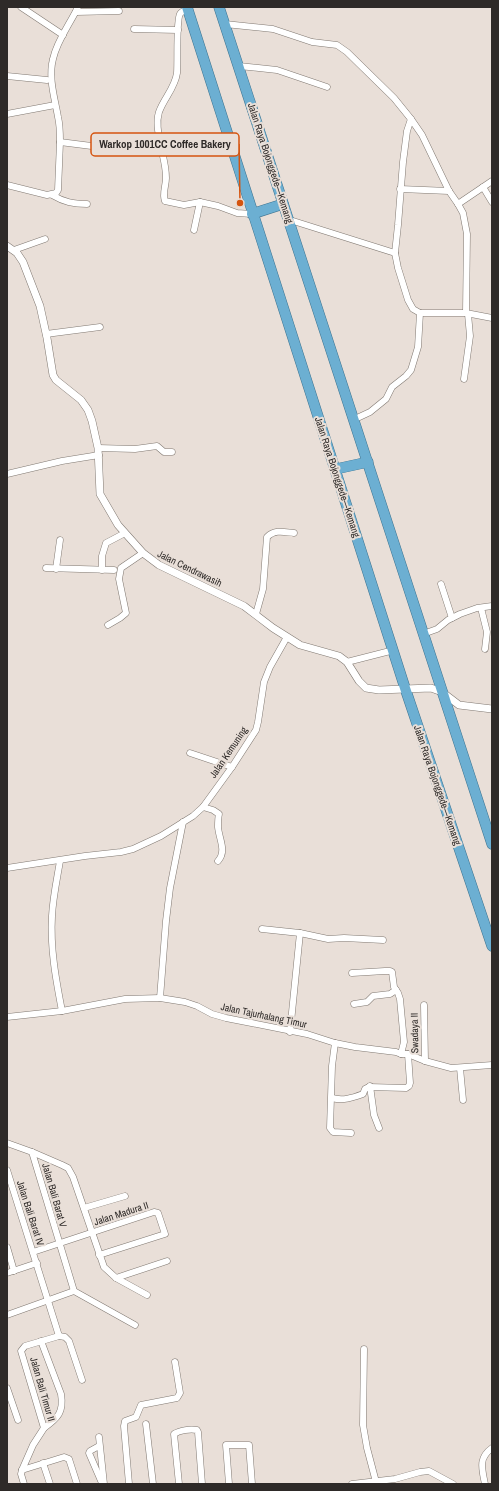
<svg xmlns="http://www.w3.org/2000/svg" width="499" height="1491" viewBox="0 0 499 1491" font-family="'Archivo Narrow',sans-serif">
	<rect width="100%" height="100%" fill="#e9dfd8"/>
	<g fill="none" stroke-linecap="round" stroke-linejoin="round">
		<defs>
			<g id="minor">
				<path d="M 21,7 L 63,35"/>
				<path d="M 76,12 L 119,11"/>
				<path d="M 225,24 L 273,29 L 312,42 L 337,45 L 347,52 L 394,98 L 411,119 L 422,135 L 449,191 L 458,204 L 492,181"/>
				<path d="M 134,29 L 178,30"/>
				<path d="M 239,66 L 277,70 L 327,87"/>
				<path d="M 7,76 L 47,80"/>
				<path d="M 7,114 L 55,105"/>
				<path d="M 411,119 L 407,131 L 403,162 L 398,225 L 395,253 L 398,268 L 408,300 L 413,309 L 420,313 L 466,313 L 467,234 L 463,213 L 458,204"/>
				<path d="M 60,142 C 60,134 60,125 58,117 C 55,99 48,78 53,59 C 57,40 70,24 78,7"/>
				<path d="M 162,152 C 160,139 155,125 159,112 C 164,98 175,88 177,73 C 178,61 176,20 180,14 C 181,12 185,10 187,9"/>
				<path d="M 7,185 L 47,195 L 56,193 L 58,190 L 60,142 L 123,150 L 162,152 C 164,160 166,169 166,178 C 166,186 162,194 165,201 L 184,205 L 200,202 L 218,206 L 237,213 L 252,214"/>
				<path d="M 483,187 L 492,202"/>
				<path d="M 400,189 L 449,191"/>
				<path d="M 52,195 C 64,202 73,204 87,204"/>
				<path d="M 290,220 L 395,253"/>
				<path d="M 194,230 L 200,202"/>
				<path d="M 14,250 L 45,239"/>
				<path d="M 466,313 L 492,318"/>
				<path d="M 46,334 L 100,327"/>
				<path d="M 464,379 L 470,336 L 468,314"/>
				<path d="M 355,419 L 370,412 L 386,399 L 392,387 L 406,376 L 411,370 L 418,347 L 420,313"/>
				<path d="M 98,448 L 135,449 L 157,446 L 164,452 L 172,452"/>
				<path d="M 7,474 L 62,461 L 99,455"/>
				<path d="M 46,568 L 114,570"/>
				<path d="M 56,569 L 60,540"/>
				<path d="M 102,570 L 102,556 L 106,543 L 125,533"/>
				<path d="M 441,584 L 452,618"/>
				<path d="M 481,608 L 487,632 L 485,649"/>
				<path d="M 256,614 L 263,589 L 267,537 C 275,529 284,532 294,533"/>
				<path d="M 108,625 L 120,618 L 126,613 L 119,579 L 121,568 L 143,553"/>
				<path d="M 423,634 L 437,629 L 448,620 L 460,614 L 477,608 L 492,606"/>
				<path d="M 347,662 L 394,650"/>
				<path d="M 190,753 L 232,767"/>
				<path d="M 203,807 L 213,810 L 219,814 C 218,818 218,823 218,827 C 219,839 227,851 218,861"/>
				<path d="M 60,861 C 57,879 53,897 52,916 C 50,948 56,980 62,1011"/>
				<path d="M 7,868 L 85,856 L 121,852 L 133,849 L 161,836 L 193,816 L 203,807 L 232,767 L 256,730 L 258,722 L 264,682 L 270,667 L 287,637"/>
				<path d="M 262,929 L 300,933"/>
				<path d="M 352,973 L 385,971 L 390,971 L 392,972 L 394,987 L 398,993 L 400,999 L 404,1042 L 401,1054"/>
				<path d="M 160,998 L 166,921 L 170,888 L 183,822"/>
				<path d="M 354,1004 L 367,1002 L 373,996 L 390,994 L 396,990"/>
				<path d="M 424,1005 L 425,1061"/>
				<path d="M 7,1017 L 62,1011 L 125,999 L 160,998 L 185,1002 L 197,1006 L 212,1014 L 226,1018 L 307,1034 L 335,1043 L 355,1047 L 396,1052 L 401,1054 L 408,1054 L 425,1061 L 451,1068 L 492,1065"/>
				<path d="M 290,1032 L 300,933 L 328,939 L 344,938 L 383,940"/>
				<path d="M 335,1043 L 332,1066 L 330,1128 L 333,1132 L 351,1133"/>
				<path d="M 460,1068 L 463,1100"/>
				<path d="M 370,1086 L 374,1115 L 379,1128"/>
				<path d="M 332,1098 C 343,1101 352,1098 363,1094 L 365,1089 L 369,1087 L 406,1088 L 409,1086 L 410,1083 L 408,1054"/>
				<path d="M 7,1143 L 32,1152 L 62,1165 L 68,1168 L 73,1177 L 104,1267 L 116,1278 L 147,1295"/>
				<path d="M 32,1152 L 74,1291 L 135,1325"/>
				<path d="M 7,1170 L 59,1336"/>
				<path d="M 84,1208 L 125,1196"/>
				<path d="M 7,1247 L 14,1271"/>
				<path d="M 33,1252 L 154,1212 L 158,1213 L 165,1234 L 99,1255"/>
				<path d="M 7,1273 L 37,1263"/>
				<path d="M 116,1278 L 167,1261"/>
				<path d="M 7,1315 L 74,1291"/>
				<path d="M 41,1341 L 61,1394 C 64,1412 58,1418 44,1428"/>
				<path d="M 364,1349 L 363,1425 L 367,1448 L 376,1482"/>
				<path d="M 7,1388 L 18,1420"/>
				<path d="M 146,1424 L 153,1484"/>
				<path d="M 99,1437 L 104,1484"/>
				<path d="M 99,1446 L 90,1451 L 89,1453 L 102,1483"/>
				<path d="M 43,1463 L 50,1484"/>
				<path d="M 22,1470 L 64,1457 L 69,1459 L 77,1484"/>
				<path d="M 24,1484 L 21,1474 L 22,1470 L 33,1445 L 44,1428 L 21,1351 L 25,1346 L 59,1336 L 65,1337 L 69,1341 L 82,1380"/>
				<path d="M 129,1484 L 124,1426 L 125,1421 L 136,1417 L 141,1405 L 177,1398 L 180,1393 L 175,1362"/>
				<path d="M 179,1484 L 174,1434 C 180,1430 190,1429 197,1430 L 198,1432 L 202,1484"/>
				<path d="M 229,1484 L 226,1445 L 249,1445 L 252,1484"/>
				<path d="M 352,1484 L 395,1479 L 420,1472 L 429,1471 L 453,1484"/>
				<path d="M 485,1484 C 482,1469 478,1458 492,1448"/>
			</g>
			<path id="tertiary" d="M 7,246 L 17,253 L 23,262 L 40,306 L 47,338 L 53,375 L 56,380 L 81,400 L 88,410 L 92,421 L 98,448 L 100,494 L 118,525 L 143,553 L 159,565 L 244,606 L 273,628 L 300,645 L 339,656 L 347,662 L 359,681 L 366,688 L 379,690 L 431,688 L 442,692 L 459,705 L 492,709"/>
			<g id="trunk">
				<path d="M 187,7 L 405,688 L 492,946"/>
				<path d="M 219,7 C 312,285 400,565 492,844"/>
				<path d="M 252,214 L 283,204"/>
				<path d="M 336,469 L 368,462"/>
			</g>
		</defs>
		<use href="#minor" stroke="#817972" stroke-width="7"/>
		<use href="#tertiary" stroke="#817972" stroke-width="8"/>
		<use href="#trunk" stroke="#3e738f" stroke-width="11"/>
		<use href="#minor" stroke="#fff" stroke-width="6"/>
		<use href="#tertiary" stroke="#fff" stroke-width="7"/>
		<use href="#trunk" stroke="#6cafd2" stroke-width="10"/>
	</g>
	<g text-anchor="middle" stroke-width="4" stroke-linejoin="round" paint-order="stroke">
		<g font-size="10" fill="#2e2a28" stroke="#e9dfd8">
			<text transform="translate(271 163) rotate(72)" y="4">Jalan Raya Bojonggede—Kemang</text>
			<text transform="translate(338 477) rotate(72)" y="4">Jalan Raya Bojonggede—Kemang</text>
			<text transform="translate(190 568) rotate(26)" y="4">Jalan Cendrawasih</text>
			<text transform="translate(228 752) rotate(-56)" y="4">Jalan Kemuning</text>
			<text transform="translate(438 785) rotate(71)" y="4">Jalan Raya Bojonggede—Kemang</text>
			<text transform="translate(264 1015) rotate(12)" y="4">Jalan Tajurhalang Timur</text>
			<text transform="translate(414 1033) rotate(-91)" y="4">Swadaya II</text>
			<text transform="translate(55 1195) rotate(74)" y="4">Jalan Bali Barat V</text>
			<text transform="translate(31 1213) rotate(72)" y="4">Jalan Bali Barat IV</text>
			<text transform="translate(121 1213) rotate(-18)" y="4">Jalan Madura II</text>
			<text transform="translate(43 1389) rotate(74)" y="4">Jalan Bali Timur II</text>
		</g>
	</g>
	<path fill="none" stroke="#d5540f" stroke-width="1.5" d="M240 203L239 144"/>
	<circle fill="#d5540f" stroke="#e9dfd8" stroke-width="1.5" cx="240" cy="203" r="4"/>
	<rect fill="#e9dfd8" stroke="#d5540f" stroke-width="1.5" x="91" y="133" width="148" height="23" rx="4"/>
	<g font-size="11" text-anchor="middle" font-weight="bold" fill="#2e2a28">
		<text x="165" y="148">Warkop 1001CC Coffee Bakery</text>
	</g>
	<rect width="499" height="1491" fill="none" stroke="#2e2a28" stroke-width="16"/>
</svg>
